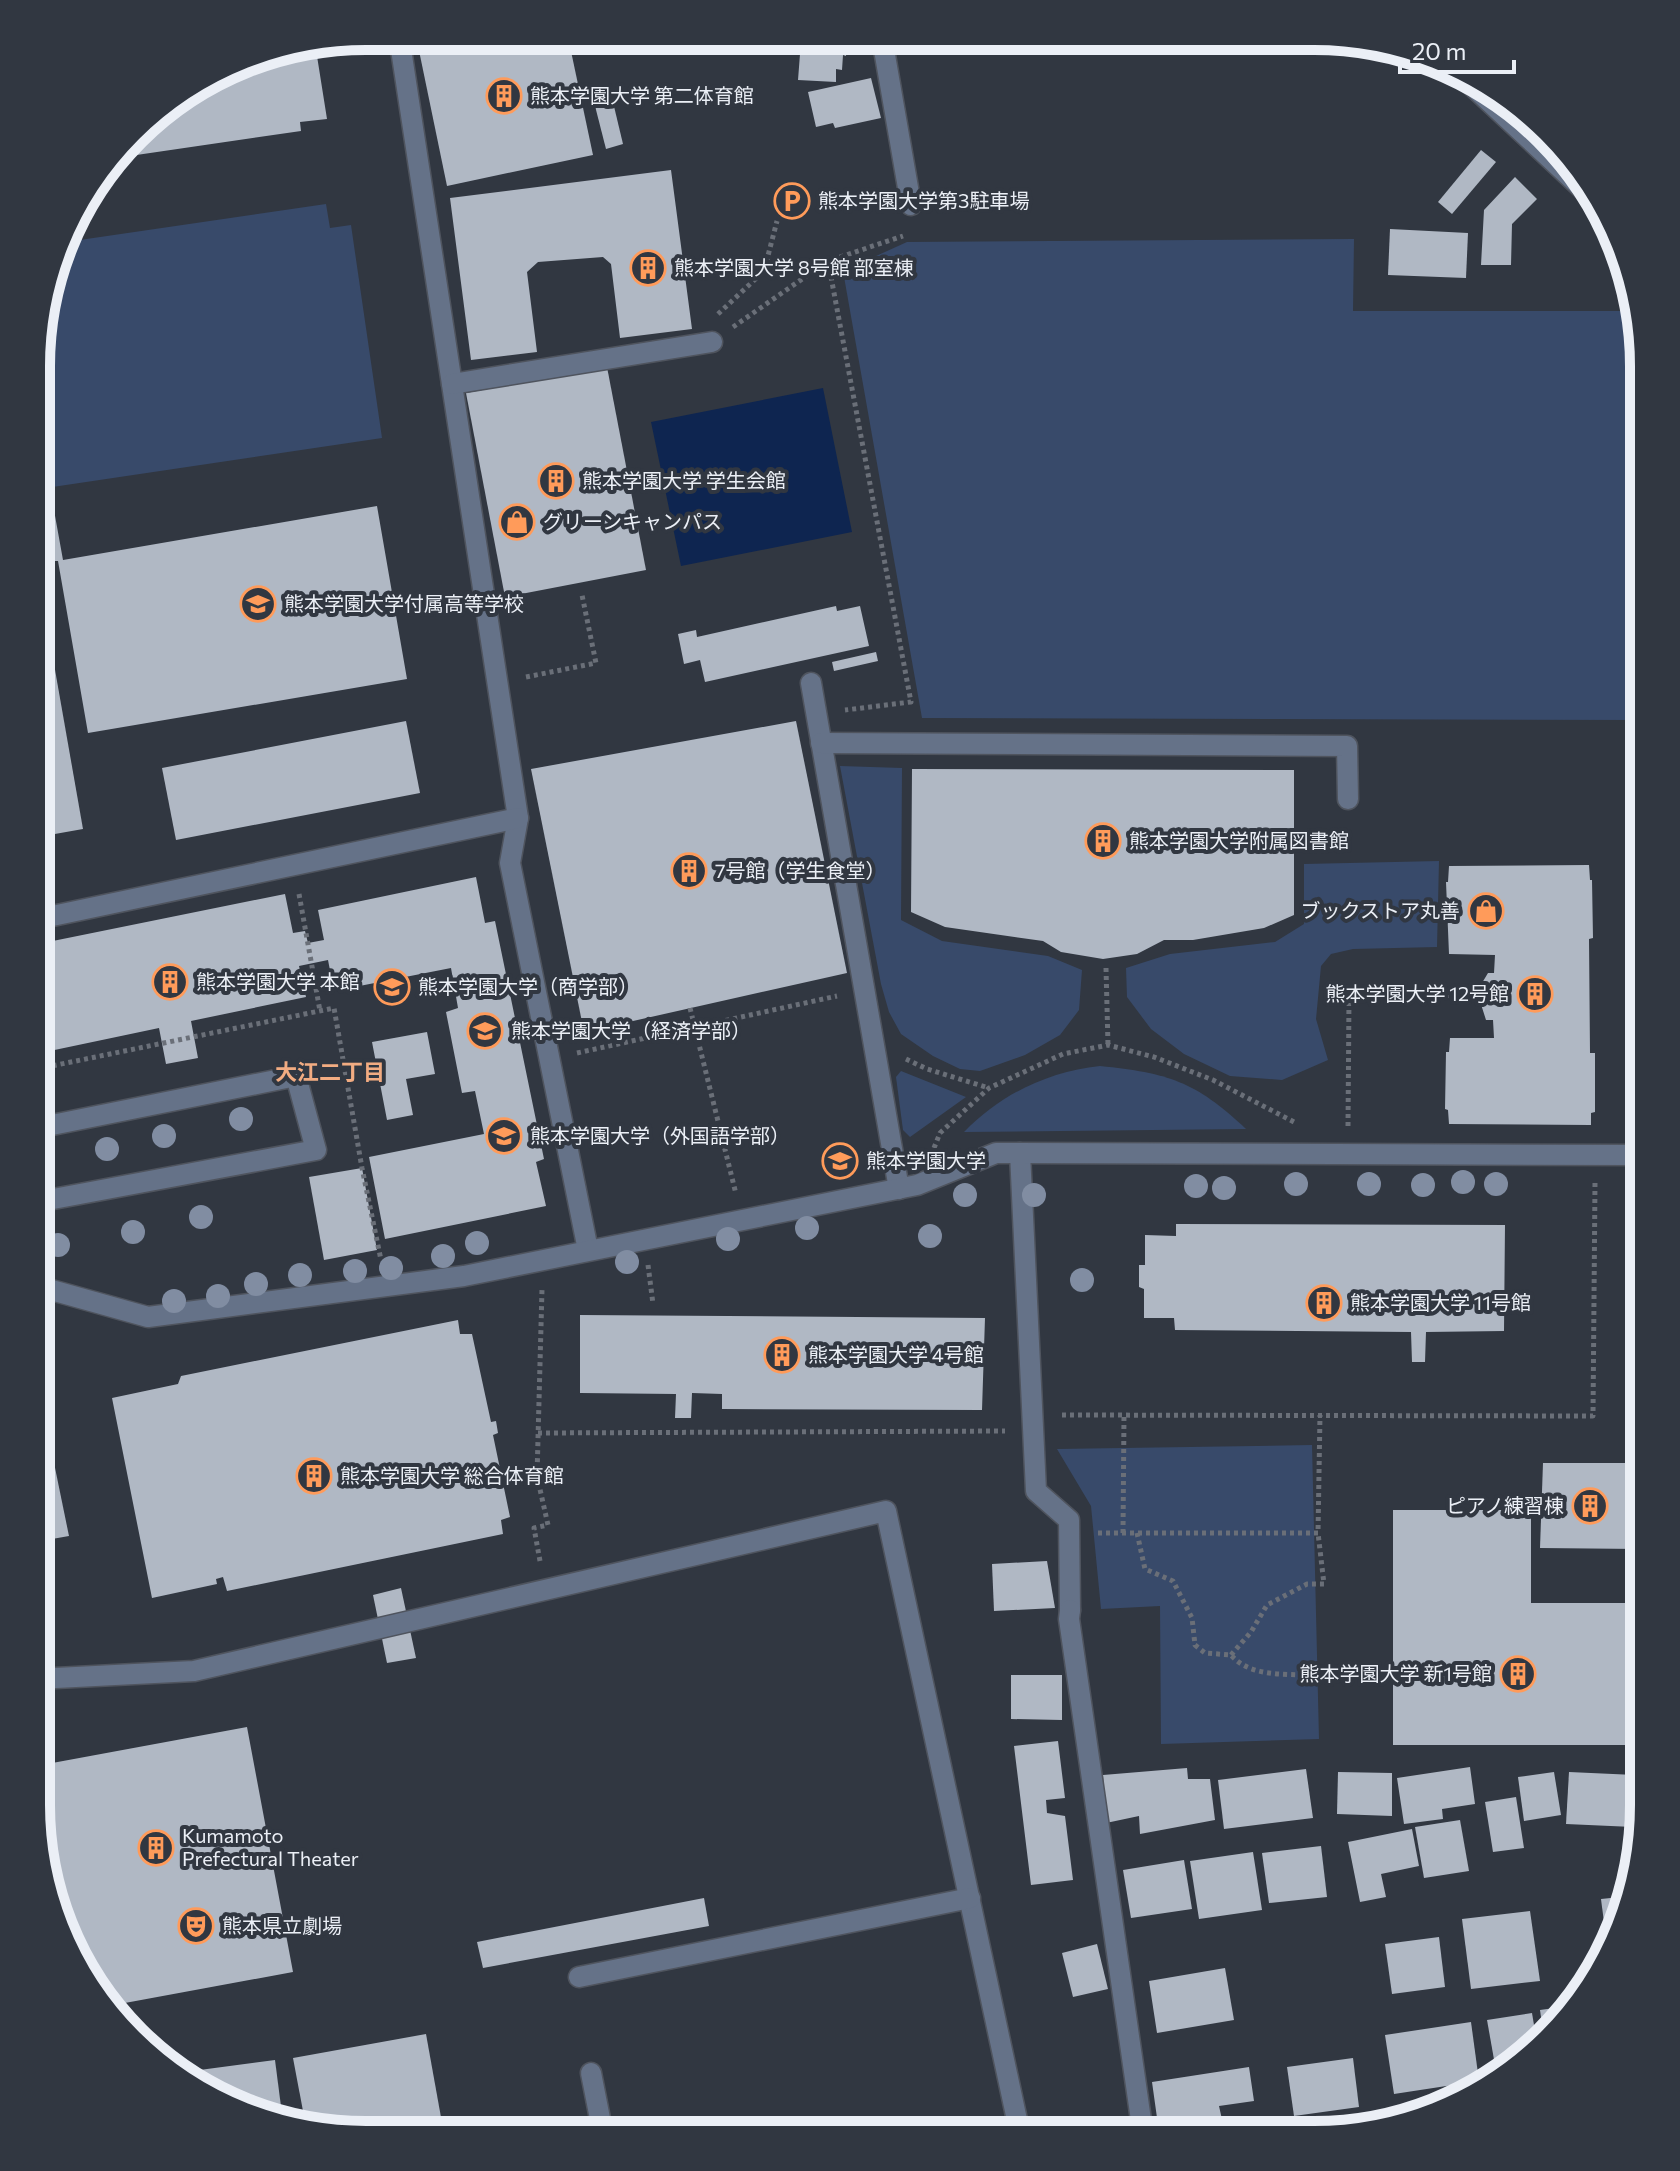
<svg xmlns="http://www.w3.org/2000/svg" width="1680" height="2171" viewBox="0 0 1680 2171" font-family="Commissioner,'Noto Sans JP',sans-serif">
	<rect width="100%" height="100%" fill="#313741"/>
	<g fill="#384a6a">
		<path d="M 326,204 L 330,228 L 351,225 L 382,438 L 39,489 L 39,322 L 66,242 Z"/>
		<path d="M 1354,239 L 1353,311 L 1637,311 L 1644,366 L 1644,720 L 922,718 L 843,271 L 907,242 Z"/>
		<path d="M 840,766 L 902,768 L 901,920 L 942,941 L 1048,956 L 1082,970 L 1079,1010 L 1060,1035 L 1025,1055 L 980,1071 L 960,1069 L 933,1056 L 901,1034 L 889,1012 L 881,984 Z"/>
		<path d="M 1439,861 L 1437,947 L 1353,949 L 1331,954 L 1321,966 L 1316,1019 L 1328,1060 L 1282,1080 L 1230,1076 L 1184,1054 L 1151,1029 L 1127,997 L 1126,968 L 1170,954 L 1275,942 L 1304,924 L 1304,864 Z"/>
		<path d="M 1100,1066 C 1168,1073 1195,1081 1246,1129 L 964,1132 C 1001,1094 1047,1072 1100,1066 Z"/>
		<path d="M 901,1071 L 966,1097 L 910,1137 L 903,1130 L 896,1077 Z"/>
		<path d="M 1312,1445 L 1319,1739 L 1161,1744 L 1160,1606 L 1101,1609 L 1091,1506 L 1057,1449 Z"/>
	</g>
	<path fill="#0e2550" d="M 823,388 L 852,532 L 681,566 L 651,422 Z"/>
	<g fill="#b0b8c4">
		<path d="M 416,36 L 568,37 L 593,155 L 447,186 Z"/>
		<path d="M 847,37 L 846,56 L 843,55 L 842,70 L 836,69 L 836,82 L 798,80 L 800,54 L 804,54 L 805,38 Z"/>
		<path d="M 317,56 L 327,119 L 300,122 L 301,131 L 116,158 L 149,118 L 234,69 Z"/>
		<path d="M 871,78 L 881,118 L 835,128 L 833,123 L 816,127 L 808,92 Z"/>
		<path d="M 612,98 L 623,144 L 606,149 L 594,102 Z"/>
		<path d="M 1481,150 L 1496,162 L 1452,214 L 1438,202 Z"/>
		<path d="M 671,170 L 692,329 L 620,338 L 611,264 L 603,257 L 538,262 L 527,272 L 537,352 L 471,360 L 450,198 Z"/>
		<path d="M 1515,177 L 1537,199 L 1512,224 L 1511,265 L 1481,265 L 1484,210 Z"/>
		<path d="M 1390,229 L 1468,233 L 1466,278 L 1388,275 Z"/>
		<path d="M 607,367 L 646,570 L 505,597 L 466,393 Z"/>
		<path d="M 50,488 L 63,560 L 377,506 L 407,679 L 88,733 L 58,561 L 46,561 L 38,525 L 39,490 Z"/>
		<path d="M 38,573 L 83,829 L 38,837 Z"/>
		<path d="M 836,606 L 837,611 L 860,606 L 869,646 L 705,682 L 700,660 L 684,664 L 678,634 L 696,630 L 697,637 Z"/>
		<path d="M 876,652 L 878,661 L 834,671 L 832,662 Z"/>
		<path d="M 406,721 L 420,793 L 176,840 L 162,768 Z"/>
		<path d="M 796,721 L 847,973 L 584,1032 L 531,769 Z"/>
		<path d="M 912,769 L 1294,770 L 1294,915 L 1264,928 L 1193,940 L 1164,940 L 1137,954 L 1103,959 L 1061,952 L 1043,941 L 945,927 L 911,912 Z"/>
		<path d="M 1589,865 L 1590,880 L 1592,880 L 1593,938 L 1589,939 L 1590,1053 L 1595,1053 L 1595,1112 L 1591,1113 L 1591,1125 L 1449,1124 L 1448,1110 L 1445,1109 L 1446,1052 L 1449,1052 L 1450,1038 L 1494,1038 L 1493,1020 L 1486,1020 L 1479,998 L 1482,983 L 1488,973 L 1494,973 L 1495,955 L 1449,954 L 1446,882 L 1448,882 L 1449,866 Z"/>
		<path d="M 476,877 L 485,923 L 495,921 L 544,1159 L 536,1162 L 546,1206 L 385,1239 L 369,1157 L 484,1134 L 475,1091 L 462,1093 L 446,1012 L 458,1008 L 451,968 L 334,991 L 328,960 L 299,966 L 306,997 L 191,1021 L 198,1058 L 166,1064 L 159,1028 L 45,1052 L 38,1017 L 38,944 L 285,894 L 293,933 L 305,931 L 308,943 L 324,940 L 318,910 Z"/>
		<path d="M 427,1032 L 435,1074 L 406,1079 L 413,1115 L 387,1120 L 372,1042 Z"/>
		<path d="M 362,1168 L 377,1250 L 324,1260 L 309,1177 Z"/>
		<path d="M 1176,1224 L 1505,1225 L 1504,1331 L 1426,1332 L 1425,1362 L 1412,1362 L 1411,1332 L 1175,1330 L 1174,1318 L 1144,1318 L 1144,1289 L 1139,1287 L 1139,1265 L 1145,1265 L 1145,1235 L 1176,1236 Z"/>
		<path d="M 580,1315 L 985,1318 L 982,1410 L 722,1409 L 722,1394 L 692,1393 L 691,1418 L 675,1418 L 676,1394 L 580,1393 Z"/>
		<path d="M 458,1320 L 460,1334 L 472,1334 L 491,1422 L 496,1421 L 498,1433 L 493,1435 L 510,1517 L 501,1520 L 503,1534 L 227,1591 L 223,1577 L 216,1579 L 217,1584 L 152,1598 L 112,1398 L 178,1384 L 181,1376 Z"/>
		<path d="M 37,1380 L 69,1536 L 52,1539 L 37,1461 Z"/>
		<path d="M 1543,1463 L 1639,1463 L 1639,1549 L 1540,1548 Z"/>
		<path d="M 1393,1510 L 1531,1510 L 1531,1603 L 1643,1603 L 1643,1745 L 1393,1745 Z"/>
		<path d="M 1047,1561 L 1055,1608 L 994,1611 L 992,1564 Z"/>
		<path d="M 401,1588 L 416,1658 L 387,1663 L 373,1595 Z"/>
		<path d="M 1011,1675 L 1062,1675 L 1062,1720 L 1011,1719 Z"/>
		<path d="M 247,1727 L 293,1972 L 114,2005 L 80,1970 L 47,1891 L 36,1805 L 36,1766 Z"/>
		<path d="M 1058,1741 L 1065,1798 L 1046,1800 L 1047,1813 L 1065,1816 L 1073,1880 L 1031,1885 L 1014,1746 Z"/>
		<path d="M 1470,1767 L 1475,1804 L 1442,1809 L 1443,1819 L 1404,1824 L 1397,1778 Z"/>
		<path d="M 1187,1768 L 1188,1779 L 1210,1779 L 1215,1820 L 1140,1834 L 1139,1816 L 1106,1823 L 1103,1775 Z"/>
		<path d="M 1306,1769 L 1313,1818 L 1224,1829 L 1218,1780 Z"/>
		<path d="M 1338,1772 L 1392,1773 L 1392,1816 L 1337,1814 Z"/>
		<path d="M 1554,1772 L 1561,1815 L 1524,1821 L 1518,1777 Z"/>
		<path d="M 1569,1772 L 1635,1775 L 1633,1827 L 1566,1824 Z"/>
		<path d="M 1516,1797 L 1524,1848 L 1493,1852 L 1485,1802 Z"/>
		<path d="M 1460,1820 L 1469,1871 L 1424,1878 L 1415,1827 Z"/>
		<path d="M 1412,1829 L 1419,1866 L 1381,1874 L 1386,1897 L 1360,1902 L 1348,1842 Z"/>
		<path d="M 1321,1846 L 1327,1897 L 1269,1903 L 1262,1853 Z"/>
		<path d="M 1253,1852 L 1262,1910 L 1199,1919 L 1190,1861 Z"/>
		<path d="M 1184,1860 L 1192,1909 L 1131,1918 L 1123,1870 Z"/>
		<path d="M 1630,1896 L 1627,1911 L 1613,1937 L 1606,1938 L 1601,1899 Z"/>
		<path d="M 704,1898 L 709,1926 L 483,1968 L 477,1942 Z"/>
		<path d="M 1530,1911 L 1540,1981 L 1471,1989 L 1462,1919 Z"/>
		<path d="M 1439,1937 L 1445,1987 L 1392,1994 L 1385,1944 Z"/>
		<path d="M 1097,1944 L 1108,1989 L 1073,1997 L 1062,1953 Z"/>
		<path d="M 1225,1968 L 1234,2020 L 1157,2033 L 1149,1981 Z"/>
		<path d="M 1569,2006 L 1543,2031 L 1540,2010 Z"/>
		<path d="M 1532,2013 L 1536,2037 L 1509,2062 L 1495,2065 L 1487,2020 Z"/>
		<path d="M 1471,2022 L 1479,2081 L 1394,2094 L 1385,2035 Z"/>
		<path d="M 426,2034 L 444,2134 L 344,2134 L 306,2127 L 293,2058 Z"/>
		<path d="M 1353,2058 L 1359,2107 L 1294,2116 L 1287,2067 Z"/>
		<path d="M 275,2060 L 283,2122 L 260,2118 L 183,2080 L 177,2073 Z"/>
		<path d="M 1249,2067 L 1254,2101 L 1219,2106 L 1223,2124 L 1159,2132 L 1152,2082 Z"/>
	</g>
	<g fill="none" stroke-linecap="round" stroke-linejoin="round">
		<defs>
			<g id="lane">
				<path d="M 399,36 L 518,818 L 510,863 L 588,1250"/>
				<path d="M 882,38 L 911,205"/>
				<path d="M 452,384 L 712,342"/>
				<path d="M 811,683 L 899,1189"/>
				<path d="M 821,743 L 1347,746 L 1348,799"/>
				<path d="M 38,919 L 518,818"/>
				<path d="M 1020,1153 L 1036,1491 L 1069,1520 L 1070,1610"/>
				<path d="M 37,1202 L 316,1150 L 296,1076 L 37,1128"/>
				<path d="M 37,1286 L 148,1317 L 464,1276 L 917,1185 L 996,1153 L 1644,1155"/>
				<path d="M 36,1679 L 194,1671 L 886,1511 L 1020,2134"/>
				<path d="M 579,1977 L 970,1898"/>
				<path d="M 591,2073 L 603,2134"/>
			</g>
			<g id="street">
				<path d="M 1466,80 L 1603,208"/>
				<path d="M 1070,1610 L 1069,1619 L 1143,2134"/>
			</g>
		</defs>
		<use href="#lane" stroke="#4f545e" stroke-width="23"/>
		<use href="#street" stroke="#4f545e" stroke-width="23"/>
		<g stroke="#6a6f78" stroke-width="5" stroke-dasharray="4 4" stroke-linecap="butt">
			<path d="M 828,261 L 911,702 L 845,710"/>
			<path d="M 718,314 L 764,271 L 777,221"/>
			<path d="M 733,327 L 828,261 L 903,236"/>
			<path d="M 526,677 L 596,663 L 582,595"/>
			<path d="M 299,894 L 320,1011"/>
			<path d="M 1106,968 L 1108,1045"/>
			<path d="M 690,1008 L 736,1194"/>
			<path d="M 577,1053 L 837,996"/>
			<path d="M 906,1059 L 927,1069 L 989,1088"/>
			<path d="M 37,1069 L 334,1008 L 362,1168 L 381,1260"/>
			<path d="M 1348,1126 L 1349,998 L 1472,995"/>
			<path d="M 934,1148 L 940,1133 L 989,1088 L 1063,1054 L 1108,1045 L 1154,1057 L 1213,1080 L 1296,1123"/>
			<path d="M 648,1265 L 653,1304"/>
			<path d="M 1062,1415 L 1593,1416 L 1595,1182"/>
			<path d="M 538,1433 L 1005,1431"/>
			<path d="M 1098,1533 L 1318,1533 L 1320,1415"/>
			<path d="M 1123,1533 L 1124,1415"/>
			<path d="M 1137,1533 L 1145,1569 L 1173,1581 L 1192,1618 L 1195,1645 L 1205,1653 L 1231,1655 C 1248,1675 1278,1674 1302,1675"/>
			<path d="M 540,1561 L 534,1528 L 548,1525 L 537,1476 L 542,1289"/>
			<path d="M 1231,1655 L 1251,1632 L 1267,1605 L 1307,1584 L 1324,1584 L 1318,1533"/>
		</g>
		<use href="#lane" stroke="#657288" stroke-width="20"/>
		<use href="#street" stroke="#657288" stroke-width="20"/>
	</g>
	<g fill="#818da2">
		<circle cx="241" cy="1119" r="12"/>
		<circle cx="164" cy="1136" r="12"/>
		<circle cx="107" cy="1149" r="12"/>
		<circle cx="1463" cy="1182" r="12"/>
		<circle cx="1296" cy="1184" r="12"/>
		<circle cx="1369" cy="1184" r="12"/>
		<circle cx="1496" cy="1184" r="12"/>
		<circle cx="1423" cy="1185" r="12"/>
		<circle cx="1196" cy="1186" r="12"/>
		<circle cx="1224" cy="1188" r="12"/>
		<circle cx="965" cy="1195" r="12"/>
		<circle cx="1034" cy="1195" r="12"/>
		<circle cx="201" cy="1217" r="12"/>
		<circle cx="807" cy="1228" r="12"/>
		<circle cx="133" cy="1232" r="12"/>
		<circle cx="930" cy="1236" r="12"/>
		<circle cx="728" cy="1239" r="12"/>
		<circle cx="477" cy="1243" r="12"/>
		<circle cx="58" cy="1245" r="12"/>
		<circle cx="443" cy="1256" r="12"/>
		<circle cx="627" cy="1262" r="12"/>
		<circle cx="391" cy="1268" r="12"/>
		<circle cx="355" cy="1271" r="12"/>
		<circle cx="300" cy="1275" r="12"/>
		<circle cx="1082" cy="1280" r="12"/>
		<circle cx="256" cy="1284" r="12"/>
		<circle cx="218" cy="1296" r="12"/>
		<circle cx="174" cy="1301" r="12"/>
	</g>
	<defs>
		<symbol id="building-ring" viewBox="-11 -11 22 22"><circle r="9.5" fill="#313741" stroke="#ff9b5a" stroke-width="1.5"/><path d="M-4-6H4V6H1V3H-1V6H-4ZM-2.5-4.3h1.7v1.8h-1.7ZM.8-4.3h1.7v1.8H.8ZM-2.5-1h1.7V.8h-1.7ZM.8-1h1.7V.8H.8Z" fill="#ff9b5a"/></symbol>
		<symbol id="parking-ring" viewBox="-11 -11 22 22"><circle r="9.5" fill="#313741" stroke="#ff9b5a" stroke-width="1.5"/><path d="M-3.5-5.5H1a3.5 3.5 0 0 1 0 7H-1V5.5H-3.5ZM-1-3.4V-.6H.8a1.4 1.4 0 0 0 0-2.8Z" fill="#ff9b5a"/></symbol>
		<symbol id="shop-ring" viewBox="-11 -11 22 22"><circle r="9.5" fill="#313741" stroke="#ff9b5a" stroke-width="1.5"/><path d="M-5-2.5h2.3a2.7 3.5 0 0 1 5.4 0H5L5.5 6h-11ZM-1.5-2.5h3a1.5 2.3 0 0 0-3 0Z" fill="#ff9b5a"/></symbol>
		<symbol id="school-ring" viewBox="-11 -11 22 22"><circle r="9.5" fill="#313741" stroke="#ff9b5a" stroke-width="1.5"/><path d="M0-5L7-2L0 1L-7-2ZM-4 1L0 2.5L4 1V4Q0 6-4 4Z" fill="#ff9b5a"/></symbol>
		<symbol id="university-ring" viewBox="-11 -11 22 22"><circle r="9.5" fill="#313741" stroke="#ff9b5a" stroke-width="1.5"/><path d="M0-5L7-2L0 1L-7-2ZM-4 1L0 2.5L4 1V4Q0 6-4 4Z" fill="#ff9b5a"/></symbol>
		<symbol id="theatre-ring" viewBox="-11 -11 22 22"><circle r="9.5" fill="#313741" stroke="#ff9b5a" stroke-width="1.5"/><path d="M-5-5.5Q0-4 5-5.5V0Q5 5 0 6Q-5 5-5 0ZM-3.3-2.5H-1v1.5H-3.3ZM1-2.5H3.3v1.5H1ZM-2.8 1Q0 5.5 2.8 1Z" fill="#ff9b5a"/></symbol>
	</defs>
	<g fill-rule="evenodd">
		<use href="#building-ring" x="484" y="76" width="40" height="40"/>
		<use href="#parking-ring" x="772" y="181" width="40" height="40"/>
		<use href="#building-ring" x="628" y="248" width="40" height="40"/>
		<use href="#building-ring" x="536" y="461" width="40" height="40"/>
		<use href="#shop-ring" x="497" y="502" width="40" height="40"/>
		<use href="#school-ring" x="238" y="584" width="40" height="40"/>
		<use href="#building-ring" x="1083" y="821" width="40" height="40"/>
		<use href="#building-ring" x="669" y="851" width="40" height="40"/>
		<use href="#shop-ring" x="1466" y="891" width="40" height="40"/>
		<use href="#building-ring" x="150" y="962" width="40" height="40"/>
		<use href="#university-ring" x="372" y="967" width="40" height="40"/>
		<use href="#building-ring" x="1515" y="974" width="40" height="40"/>
		<use href="#university-ring" x="465" y="1011" width="40" height="40"/>
		<use href="#university-ring" x="484" y="1116" width="40" height="40"/>
		<use href="#university-ring" x="820" y="1141" width="40" height="40"/>
		<use href="#building-ring" x="1304" y="1283" width="40" height="40"/>
		<use href="#building-ring" x="762" y="1335" width="40" height="40"/>
		<use href="#building-ring" x="294" y="1456" width="40" height="40"/>
		<use href="#building-ring" x="1570" y="1486" width="40" height="40"/>
		<use href="#building-ring" x="1498" y="1654" width="40" height="40"/>
		<use href="#building-ring" x="136" y="1828" width="40" height="40"/>
		<use href="#theatre-ring" x="176" y="1906" width="40" height="40"/>
	</g>
	<g text-anchor="middle" stroke-width="8" stroke-linejoin="round" paint-order="stroke">
		<g font-size="20" fill="#ebeff6" stroke="#313741" text-anchor="start">
			<text x="530" y="103">熊本学園大学 第二体育館</text>
			<text x="818" y="208">熊本学園大学第3駐車場</text>
			<text x="674" y="275">熊本学園大学 8号館 部室棟</text>
			<text x="582" y="488">熊本学園大学 学生会館</text>
			<text x="543" y="529">グリーンキャンパス</text>
			<text x="284" y="611">熊本学園大学付属高等学校</text>
			<text x="1129" y="848">熊本学園大学附属図書館</text>
			<text x="715" y="878">7号館（学生食堂）</text>
			<text x="1460" y="918" text-anchor="end">ブックストア丸善</text>
			<text x="196" y="989">熊本学園大学 本館</text>
			<text x="418" y="994">熊本学園大学（商学部）</text>
			<text x="1509" y="1001" text-anchor="end">熊本学園大学 12号館</text>
			<text x="511" y="1038">熊本学園大学（経済学部）</text>
			<text x="530" y="1143">熊本学園大学（外国語学部）</text>
			<text x="866" y="1168">熊本学園大学</text>
			<text x="1350" y="1310">熊本学園大学 11号館</text>
			<text x="808" y="1362">熊本学園大学 4号館</text>
			<text x="340" y="1483">熊本学園大学 総合体育館</text>
			<text x="1564" y="1513" text-anchor="end">ピアノ練習棟</text>
			<text x="1492" y="1681" text-anchor="end">熊本学園大学 新1号館</text>
			<text x="182" y="1843">Kumamoto<tspan x="182" dy="23">Prefectural Theater</tspan></text>
			<text x="222" y="1933">熊本県立劇場</text>
		</g>
		<g font-size="22" font-weight="bold" fill="#f2ac82" stroke="#313741">
			<text x="330" y="1080">大江二丁目</text>
		</g>
	</g>
	<path d="M0 0H1680V2171H0ZM366 50H1314A316 316 0 0 1 1630 366V1805A316 316 0 0 1 1314 2121H366A316 316 0 0 1 50 1805V366A316 316 0 0 1 366 50Z" fill="#313741" fill-rule="evenodd"/>
	<path fill="none" stroke="#ebeff6" stroke-width="10" d="M366 50H1314A316 316 0 0 1 1630 366V1805A316 316 0 0 1 1314 2121H366A316 316 0 0 1 50 1805V366A316 316 0 0 1 366 50Z"/>
	<path d="M1400 60v12h114v-12" fill="none" stroke="#ebeff6" stroke-width="4"/>
	<text x="1412" y="60" font-size="24" fill="#ebeff6" stroke="#313741" stroke-width="6" paint-order="stroke">20 m</text>
</svg>
